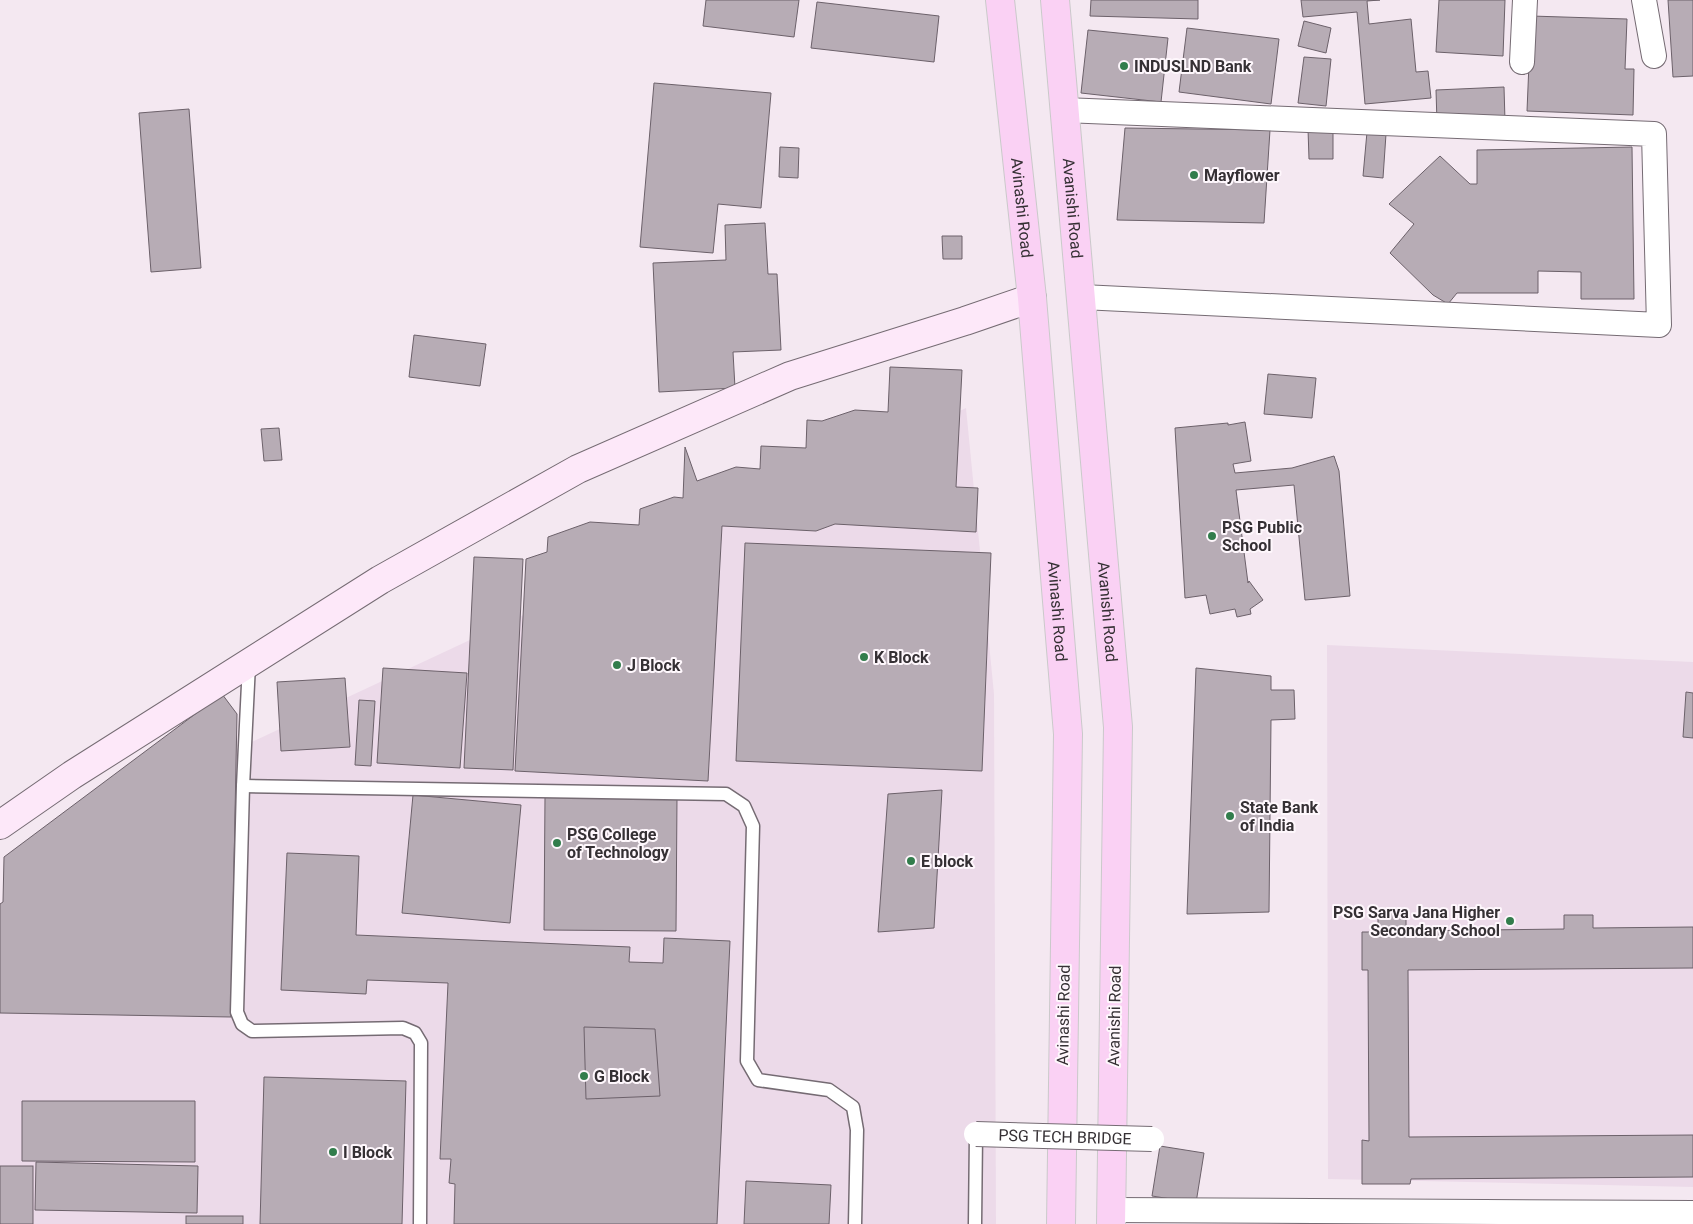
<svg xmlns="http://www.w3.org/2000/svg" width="1693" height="1224" viewBox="0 0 1693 1224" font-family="Roboto,sans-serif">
	<rect width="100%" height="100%" fill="#f4e8f1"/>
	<g fill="#ecdae9">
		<path d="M 966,408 L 994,694 L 996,1224 L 0,1224 L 0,937 L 239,748 Z"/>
		<path d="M 1327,645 L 1693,662 L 1693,1187 L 1328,1179 Z"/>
	</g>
	<g fill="#b7acb5" stroke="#6c616a">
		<path d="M 706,0 L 799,0 L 794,37 L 703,26 Z"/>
		<path d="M 1091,0 L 1198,0 L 1198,19 L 1090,16 Z"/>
		<path d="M 1301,0 L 1380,0 L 1367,1 L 1369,24 L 1411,19 L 1416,72 L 1428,71 L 1431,98 L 1365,104 L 1357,12 L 1303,17 Z"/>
		<path d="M 1439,0 L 1505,0 L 1503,56 L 1436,52 Z"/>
		<path d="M 1668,0 L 1693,0 L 1693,76 L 1673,77 Z"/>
		<path d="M 817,2 L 939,16 L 934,62 L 811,48 Z"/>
		<path d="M 1531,16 L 1627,19 L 1625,69 L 1634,69 L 1633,115 L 1527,111 Z"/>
		<path d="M 1304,21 L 1331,28 L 1326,53 L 1298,46 Z"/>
		<path d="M 1187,28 L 1279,39 L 1271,104 L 1179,92 Z"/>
		<path d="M 1088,30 L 1168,38 L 1161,102 L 1081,93 Z"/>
		<path d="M 1304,57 L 1331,59 L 1326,106 L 1298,103 Z"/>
		<path d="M 654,83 L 771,93 L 761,208 L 718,204 L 713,253 L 640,247 Z"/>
		<path d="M 1504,87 L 1505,121 L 1437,123 L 1436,90 Z"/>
		<path d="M 189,109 L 201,268 L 151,272 L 139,113 Z"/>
		<path d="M 1125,128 L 1270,130 L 1264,223 L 1117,220 Z"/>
		<path d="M 1333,128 L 1333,159 L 1309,159 L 1308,129 Z"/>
		<path d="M 1367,132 L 1386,134 L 1383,178 L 1363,176 Z"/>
		<path d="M 780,147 L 799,148 L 798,178 L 779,177 Z"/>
		<path d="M 1632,147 L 1634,299 L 1581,299 L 1581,272 L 1538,271 L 1538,293 L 1457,293 L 1448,304 L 1433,295 L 1390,253 L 1414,224 L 1389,204 L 1440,156 L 1470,184 L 1477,184 L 1477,150 Z"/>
		<path d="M 765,223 L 768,274 L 777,274 L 781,350 L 733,352 L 735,388 L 659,392 L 653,263 L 726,260 L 725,225 Z"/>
		<path d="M 942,236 L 962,236 L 962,259 L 943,259 Z"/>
		<path d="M 414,335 L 486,344 L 480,386 L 409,377 Z"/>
		<path d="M 890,367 L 962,370 L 956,487 L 978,488 L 976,532 L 835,524 L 816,531 L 722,526 L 708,781 L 515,771 L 526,559 L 547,552 L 548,537 L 590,522 L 639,525 L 640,509 L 674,497 L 683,498 L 685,447 L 697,481 L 736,467 L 760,469 L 761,446 L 806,448 L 807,420 L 822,421 L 855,410 L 888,412 Z"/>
		<path d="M 1268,374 L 1316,378 L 1312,418 L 1264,414 Z"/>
		<path d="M 1245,422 L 1251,461 L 1233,464 L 1235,473 L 1292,468 L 1334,456 L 1339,471 L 1350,596 L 1305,600 L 1294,485 L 1236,490 L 1248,583 L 1249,581 L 1263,600 L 1250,609 L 1251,614 L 1237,617 L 1235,609 L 1210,614 L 1206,595 L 1185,598 L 1175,428 L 1228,423 L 1228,425 Z"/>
		<path d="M 279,428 L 282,460 L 264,461 L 261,429 Z"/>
		<path d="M 745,543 L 991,553 L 982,771 L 736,761 Z"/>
		<path d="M 474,557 L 523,559 L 513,770 L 464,768 Z"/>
		<path d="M 383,668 L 467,673 L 460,768 L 377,763 Z"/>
		<path d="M 1196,668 L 1271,676 L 1271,690 L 1294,690 L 1295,719 L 1271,720 L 1269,912 L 1187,914 Z"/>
		<path d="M 345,678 L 350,747 L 281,751 L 277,682 Z"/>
		<path d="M 1686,692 L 1693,693 L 1693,738 L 1683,737 Z"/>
		<path d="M 222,694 L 237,714 L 231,1017 L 0,1013 L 0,904 L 3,902 L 4,857 Z"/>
		<path d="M 359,700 L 375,701 L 371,766 L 355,765 Z"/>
		<path d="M 942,790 L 934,928 L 878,932 L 888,794 Z"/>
		<path d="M 413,795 L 521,805 L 510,923 L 402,913 Z"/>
		<path d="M 545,796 L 677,797 L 676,931 L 544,930 Z"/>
		<path d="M 287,853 L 359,856 L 356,935 L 630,947 L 629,962 L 663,963 L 664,938 L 730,941 L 717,1224 L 454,1224 L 455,1184 L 449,1183 L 451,1159 L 440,1159 L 448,983 L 367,980 L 366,994 L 281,990 Z"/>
		<path d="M 1378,912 L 1406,912 L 1406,931 L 1564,929 L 1564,915 L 1593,915 L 1593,928 L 1693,927 L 1693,968 L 1408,970 L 1409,1137 L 1693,1135 L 1693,1177 L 1411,1179 L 1410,1184 L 1362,1184 L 1362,1140 L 1369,1141 L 1368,970 L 1362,970 L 1362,932 L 1378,932 Z"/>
		<path d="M 584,1027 L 655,1029 L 660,1096 L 586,1099 Z"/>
		<path d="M 264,1077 L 406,1081 L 402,1224 L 260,1224 Z"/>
		<path d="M 22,1101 L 195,1101 L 195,1162 L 22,1161 Z"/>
		<path d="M 1160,1146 L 1204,1153 L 1196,1203 L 1152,1196 Z"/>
		<path d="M 36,1162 L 198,1166 L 197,1213 L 35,1210 Z"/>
		<rect x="0" y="1166" width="33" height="58"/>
		<path d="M 746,1181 L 831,1185 L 829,1224 L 744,1224 Z"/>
		<rect x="186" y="1216" width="57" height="8"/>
	</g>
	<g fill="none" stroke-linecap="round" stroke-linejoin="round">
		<defs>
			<g id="lane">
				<path d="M 249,664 L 243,786 L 237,1012 L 242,1024 L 252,1031 L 403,1028 L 415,1033 L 421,1043 L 420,1224"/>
				<path d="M 243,786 L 726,794 L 744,806 L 753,826 L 747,1061 L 758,1080 L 829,1090 L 853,1107 L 857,1130 L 855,1224"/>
				<path d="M 975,1224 L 976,1134"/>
			</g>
			<g id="street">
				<path d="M 1644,0 L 1654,56"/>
				<path d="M 1522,62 L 1525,0"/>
				<path d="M 1064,110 L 1654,134 L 1659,325 L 1082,297"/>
				<path d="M 1111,1210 L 1693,1213"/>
			</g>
			<path id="secondary" d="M 0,825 L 72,775 L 380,580 L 578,469 L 790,376 L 965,321 L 1032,298"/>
			<g id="primary">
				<path id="s1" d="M 1000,0 L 1032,298 L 1068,734 L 1061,1224"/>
				<path id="s2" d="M 1055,0 L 1118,727 L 1111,1224"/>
			</g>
		</defs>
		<use href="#lane" stroke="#756b73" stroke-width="15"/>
		<use href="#street" stroke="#756b73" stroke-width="26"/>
		<use href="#secondary" stroke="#756b73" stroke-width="30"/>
		<use href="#primary" stroke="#cac9ca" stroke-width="30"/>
		<use href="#lane" stroke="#fff" stroke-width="12"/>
		<use href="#street" stroke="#fff" stroke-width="24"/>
		<use href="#secondary" stroke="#fde8f9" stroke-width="28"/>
		<use href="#primary" stroke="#fad1f4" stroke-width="28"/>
		<defs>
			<g id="street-bridge">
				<path id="s3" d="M 976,1134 L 1152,1139"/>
			</g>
		</defs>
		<use href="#street-bridge" stroke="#756b73" stroke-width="26" stroke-linecap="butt"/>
		<use href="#street-bridge" stroke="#fff" stroke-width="24"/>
	</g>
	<g fill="#327d4c" stroke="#fef7fc" stroke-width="2">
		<circle cx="1124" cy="66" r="5"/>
		<circle cx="1194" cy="175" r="5"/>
		<circle cx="1212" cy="536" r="5"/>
		<circle cx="864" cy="657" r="5"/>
		<circle cx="617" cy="665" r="5"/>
		<circle cx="1230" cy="816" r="5"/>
		<circle cx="557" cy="843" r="5"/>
		<circle cx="911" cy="861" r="5"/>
		<circle cx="1510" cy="921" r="5"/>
		<circle cx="584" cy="1076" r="5"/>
		<circle cx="333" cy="1152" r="5"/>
	</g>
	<g text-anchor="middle" stroke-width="4" stroke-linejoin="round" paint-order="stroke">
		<g font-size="16" font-weight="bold" fill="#353034" stroke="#fef7fc" text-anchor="start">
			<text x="1134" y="72">INDUSLND Bank</text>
			<text x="1204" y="181">Mayflower</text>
			<text x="1222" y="533">PSG Public<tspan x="1222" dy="18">School</tspan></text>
			<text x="874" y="663">K Block</text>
			<text x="627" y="671">J Block</text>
			<text x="1240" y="813">State Bank<tspan x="1240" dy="18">of India</tspan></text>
			<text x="567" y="840">PSG College<tspan x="567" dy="18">of Technology</tspan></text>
			<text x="921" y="867">E block</text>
			<text x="1500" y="918" text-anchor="end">PSG Sarva Jana Higher<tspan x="1500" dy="18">Secondary School</tspan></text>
			<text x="594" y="1082">G Block</text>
			<text x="343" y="1158">I Block</text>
		</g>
		<g font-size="16" fill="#353034" stroke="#fef7fc">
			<text dy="6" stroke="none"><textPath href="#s1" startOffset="209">Avinashi Road</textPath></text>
			<text dy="6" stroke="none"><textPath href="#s2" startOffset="209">Avanishi Road</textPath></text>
			<text dy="6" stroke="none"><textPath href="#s1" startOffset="614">Avinashi Road</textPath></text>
			<text dy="6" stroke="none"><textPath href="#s2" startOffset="614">Avanishi Road</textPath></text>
			<text transform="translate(1063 1015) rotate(-89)" y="6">Avinashi Road</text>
			<text transform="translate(1114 1016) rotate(-89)" y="6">Avanishi Road</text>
			<text dy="6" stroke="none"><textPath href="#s3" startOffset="89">PSG TECH BRIDGE</textPath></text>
		</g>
	</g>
</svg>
